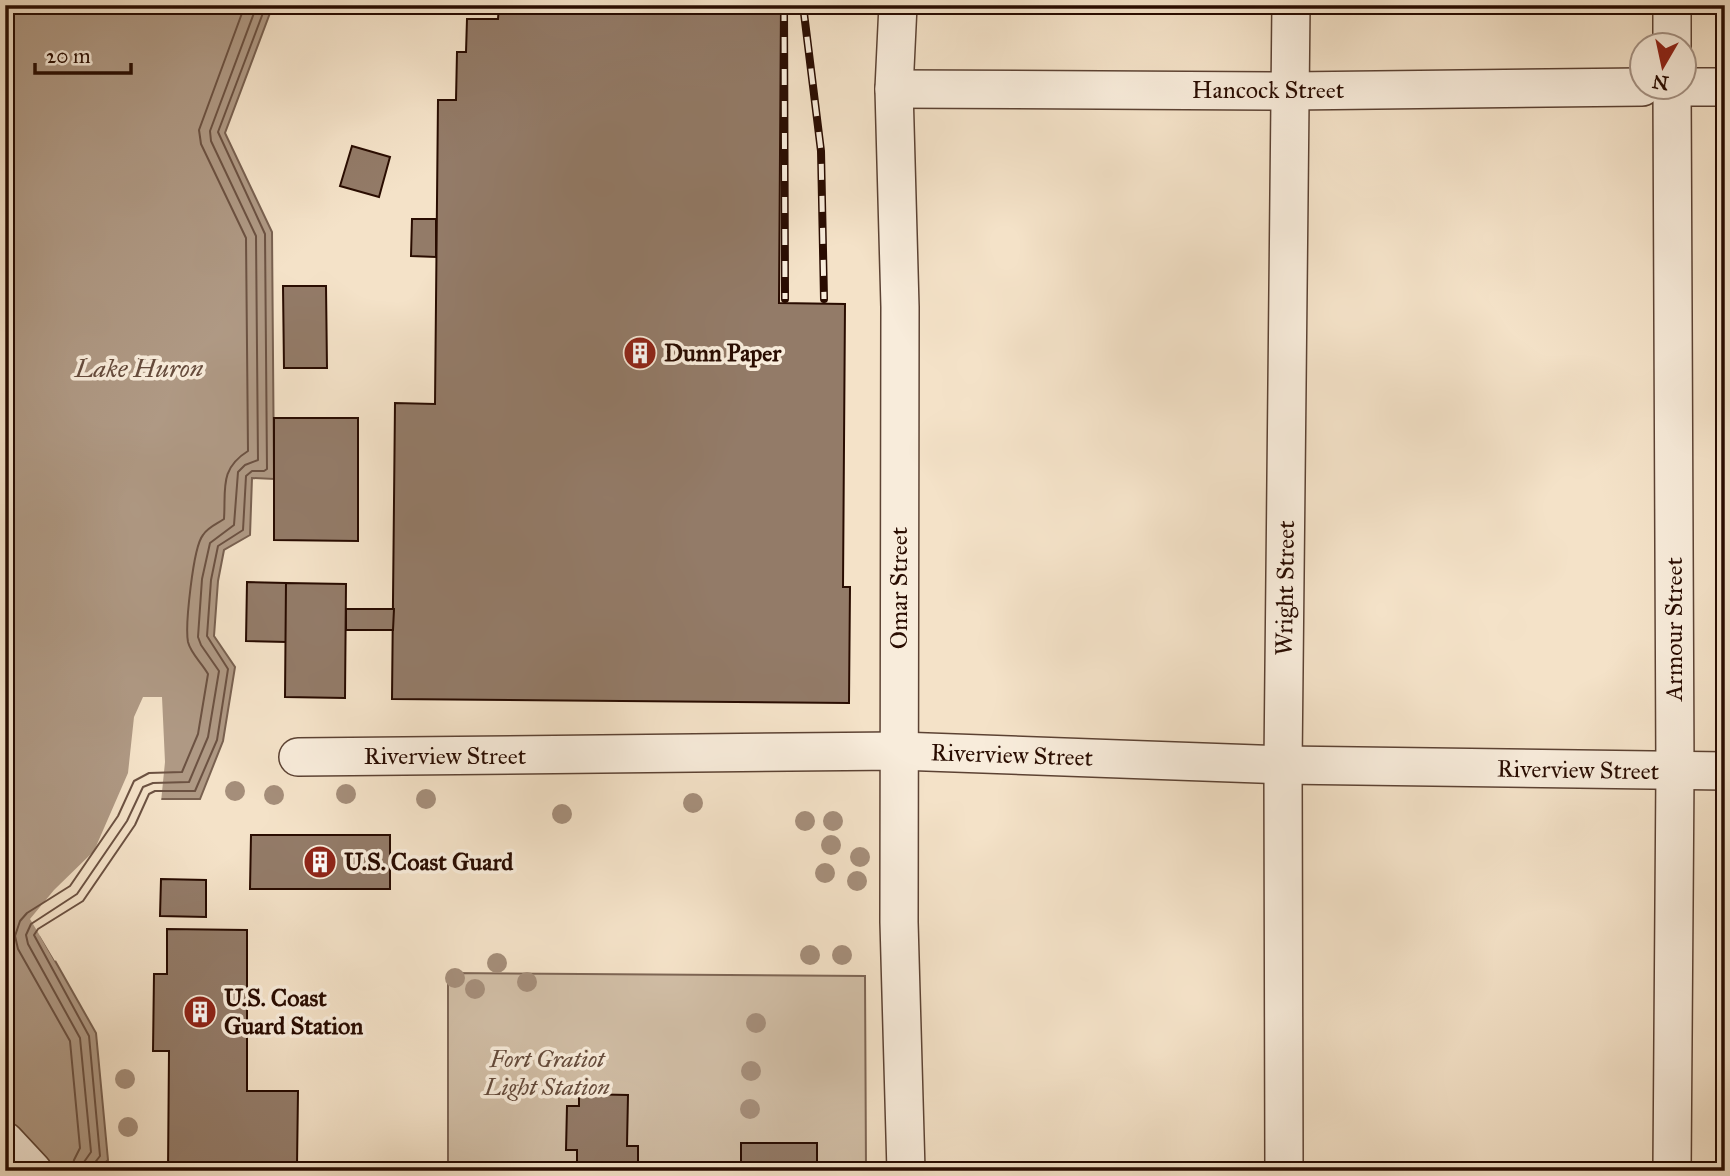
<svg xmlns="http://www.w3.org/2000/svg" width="1730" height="1176" viewBox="0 0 1730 1176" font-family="'IM FELL Great Primer',serif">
	<rect width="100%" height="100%" fill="#f4e2c8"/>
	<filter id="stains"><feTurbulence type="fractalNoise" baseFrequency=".00286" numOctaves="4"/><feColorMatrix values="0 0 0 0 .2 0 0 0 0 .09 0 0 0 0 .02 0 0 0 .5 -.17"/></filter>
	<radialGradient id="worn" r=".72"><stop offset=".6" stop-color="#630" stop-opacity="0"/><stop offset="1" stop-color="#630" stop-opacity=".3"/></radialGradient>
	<path fill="#d1bea6" stroke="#7d6554" stroke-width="2" d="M 448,973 L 865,976 L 866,1171 L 448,1171 Z"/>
	<path fill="#af9984" stroke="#796150" stroke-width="2" d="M 5,5 L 273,5 L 225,133 L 272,232 L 274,479 L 252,478 L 250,535 L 224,550 L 218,581 L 214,636 L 235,667 L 223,741 L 200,799 L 154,799 L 41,936 L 96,1033 L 108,1160 L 96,1171 L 12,1171 L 5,1163 Z"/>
	<path fill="#f4e2c8" d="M 143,697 L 162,697 L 165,762 L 161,802 L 156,802 L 145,830 L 91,908 L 45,937 L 58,958 L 55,961 L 30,919 L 54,890 L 94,851 L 128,773 L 134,717 Z"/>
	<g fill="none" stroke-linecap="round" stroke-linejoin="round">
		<g stroke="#6c5242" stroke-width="2">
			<path d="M 72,1171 L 74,1160 L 80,1148 L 70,1041 L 18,949 L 15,936 L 20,921 L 27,913 L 70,886 L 118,816 L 134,781 L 149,773 L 182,772 L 198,734 L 208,674 C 202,663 191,654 188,642 C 185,626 193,547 203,535 C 208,527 217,524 224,519 C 226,489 219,469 248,451 L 246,238 L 201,144 L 199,130 L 245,5"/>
			<path d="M 83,1171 L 84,1162 L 91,1152 L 80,1038 L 28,944 L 26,935 L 31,924 L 77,894 L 127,821 L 143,787 L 153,783 L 189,782 L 208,737 L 219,671 L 201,645 L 198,637 L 202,579 L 210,543 L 234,525 L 238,472 L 245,465 L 258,460 L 256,236 L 211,141 L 210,131 L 257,5"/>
			<path d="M 92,1171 L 93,1165 L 100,1156 L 89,1036 L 34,935 L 38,929 L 83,901 L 135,825 L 149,794 L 155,791 L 195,791 L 217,740 L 228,669 L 207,636 L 211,580 L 218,546 L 243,530 L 246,476 L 252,471 L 264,471 L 267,469 L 265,234 L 218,132 L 266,5"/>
		</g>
	</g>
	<g fill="#937b68" stroke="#290c01" stroke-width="2">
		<path d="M 499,5 L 781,5 L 779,303 L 845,304 L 843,587 L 850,587 L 849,703 L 392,699 L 395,403 L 435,404 L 438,100 L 456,100 L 457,52 L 466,52 L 467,19 L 498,19 Z"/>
		<path d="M 352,146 L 390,157 L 379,197 L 340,186 Z"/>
		<path d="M 412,219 L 436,219 L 436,257 L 411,256 Z"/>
		<path d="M 283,286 L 326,286 L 327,368 L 284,368 Z"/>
		<path d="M 274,418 L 358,418 L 358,541 L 274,540 Z"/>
		<path d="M 247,582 L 286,583 L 286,642 L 246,641 Z"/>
		<path d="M 286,583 L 346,584 L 345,698 L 285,697 Z"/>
		<path d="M 346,609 L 394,609 L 393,630 L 346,630 Z"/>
		<path d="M 251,835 L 390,835 L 390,889 L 250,889 Z"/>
		<path d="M 161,879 L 206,880 L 206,917 L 160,916 Z"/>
		<path d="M 167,929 L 247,930 L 247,1091 L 298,1091 L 297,1166 L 251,1165 L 251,1171 L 168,1171 L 169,1051 L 153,1051 L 154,974 L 167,974 Z"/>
		<path d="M 579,1094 L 628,1095 L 627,1146 L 638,1146 L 638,1164 L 577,1164 L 577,1150 L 566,1150 L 567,1106 L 579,1106 Z"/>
		<rect x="741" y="1143" width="76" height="28"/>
	</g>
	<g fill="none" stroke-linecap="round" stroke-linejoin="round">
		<defs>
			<g id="minor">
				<path d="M 898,5 L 894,89 L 900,307 L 899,922 L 906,1171"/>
				<path d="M 1672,46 L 1672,5"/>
				<path d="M 1684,87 L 1725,87"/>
				<path d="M 894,89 L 1291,91 L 1642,87"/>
				<path d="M 298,757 L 899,751 L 1283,765 L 1725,771"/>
				<path d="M 5,1141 L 33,1171"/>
				<path d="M 1284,1171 L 1283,765 L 1291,5"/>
				<path d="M 1672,1171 L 1675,772 L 1672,88"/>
			</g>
		</defs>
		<use href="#minor" stroke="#5c4233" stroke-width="40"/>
		<use href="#minor" stroke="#f8ecdb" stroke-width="37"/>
		<defs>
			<g id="rail">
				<path d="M 784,5 L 785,299"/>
				<path d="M 803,5 L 821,151 L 824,299"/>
			</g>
		</defs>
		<use href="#rail" stroke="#290c01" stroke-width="8"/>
		<use href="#rail" stroke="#f8ecdb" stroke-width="5" stroke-dasharray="16" stroke-linecap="butt"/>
	</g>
	<g fill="#a58e7a">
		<circle cx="235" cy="791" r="10"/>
		<circle cx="346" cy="794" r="10"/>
		<circle cx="274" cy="795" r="10"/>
		<circle cx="426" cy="799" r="10"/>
		<circle cx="693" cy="803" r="10"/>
		<circle cx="562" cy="814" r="10"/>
		<circle cx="805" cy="821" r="10"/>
		<circle cx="833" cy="821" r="10"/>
		<circle cx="831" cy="845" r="10"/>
		<circle cx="860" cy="857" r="10"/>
		<circle cx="825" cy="873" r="10"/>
		<circle cx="857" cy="881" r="10"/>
		<circle cx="810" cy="955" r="10"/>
		<circle cx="842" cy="955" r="10"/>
		<circle cx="497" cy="963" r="10"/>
		<circle cx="455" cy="978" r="10"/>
		<circle cx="527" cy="982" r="10"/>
		<circle cx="475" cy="989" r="10"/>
		<circle cx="756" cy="1023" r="10"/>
		<circle cx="751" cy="1071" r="10"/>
		<circle cx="125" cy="1079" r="10"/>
		<circle cx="750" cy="1109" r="10"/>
		<circle cx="128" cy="1127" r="10"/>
	</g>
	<defs>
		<symbol id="building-disc" viewBox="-11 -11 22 22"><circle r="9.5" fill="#8f2418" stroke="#f8ecdb"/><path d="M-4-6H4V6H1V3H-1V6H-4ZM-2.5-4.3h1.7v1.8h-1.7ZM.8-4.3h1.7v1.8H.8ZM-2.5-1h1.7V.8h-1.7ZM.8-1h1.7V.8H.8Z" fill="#fff"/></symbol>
	</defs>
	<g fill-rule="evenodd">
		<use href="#building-disc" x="621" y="334" width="38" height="38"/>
		<use href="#building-disc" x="301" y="843" width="38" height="38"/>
		<use href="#building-disc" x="181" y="993" width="38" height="38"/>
	</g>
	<g text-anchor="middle" stroke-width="7" stroke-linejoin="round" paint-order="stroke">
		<g font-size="24" fill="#290c01" stroke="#f8ecdb">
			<text x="1268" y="98">Hancock Street</text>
			<text transform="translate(899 588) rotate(-90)" y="8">Omar Street</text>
			<text transform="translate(1285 588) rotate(-89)" y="8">Wright Street</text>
			<text transform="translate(1674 629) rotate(-90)" y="8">Armour Street</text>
			<text transform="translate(1012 755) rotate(2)" y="8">Riverview Street</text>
			<text x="445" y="764">Riverview Street</text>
			<text transform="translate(1578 770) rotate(1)" y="8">Riverview Street</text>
		</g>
		<g font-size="24" font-weight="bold" fill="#290c01" stroke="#f8ecdb" text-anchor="start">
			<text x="664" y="361">Dunn Paper</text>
			<text x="344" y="870">U.S. Coast Guard</text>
			<text x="224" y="1006">U.S. Coast<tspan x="224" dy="28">Guard Station</tspan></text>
		</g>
		<g font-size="24" font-style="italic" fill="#644a3b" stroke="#f8ecdb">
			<text x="547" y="1067">Fort Gratiot<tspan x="547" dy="28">Light Station</tspan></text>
		</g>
		<g font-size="26" font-style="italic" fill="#654b3c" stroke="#f8ecdb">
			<text x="139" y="377">Lake Huron</text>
		</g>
	</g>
	<rect width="1730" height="1176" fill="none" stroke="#f4e2c8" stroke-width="28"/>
	<rect x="7" y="7" width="1716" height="1162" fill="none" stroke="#290c01" stroke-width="3.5"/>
	<rect x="14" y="14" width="1702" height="1148" fill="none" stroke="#290c01" stroke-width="2"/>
	<g transform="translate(1663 66) rotate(189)"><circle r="33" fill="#f8ecdb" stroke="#a59284" stroke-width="2"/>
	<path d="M0-5L12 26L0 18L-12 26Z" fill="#8f2418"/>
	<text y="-10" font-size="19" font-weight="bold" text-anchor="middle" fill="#290c01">N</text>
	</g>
	<path d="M35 63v10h96v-10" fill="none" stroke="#290c01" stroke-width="3.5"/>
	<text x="46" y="63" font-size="21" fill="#290c01" stroke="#f8ecdb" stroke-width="5" paint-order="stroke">20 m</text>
	<rect width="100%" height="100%" filter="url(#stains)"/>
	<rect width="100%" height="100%" fill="url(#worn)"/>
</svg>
